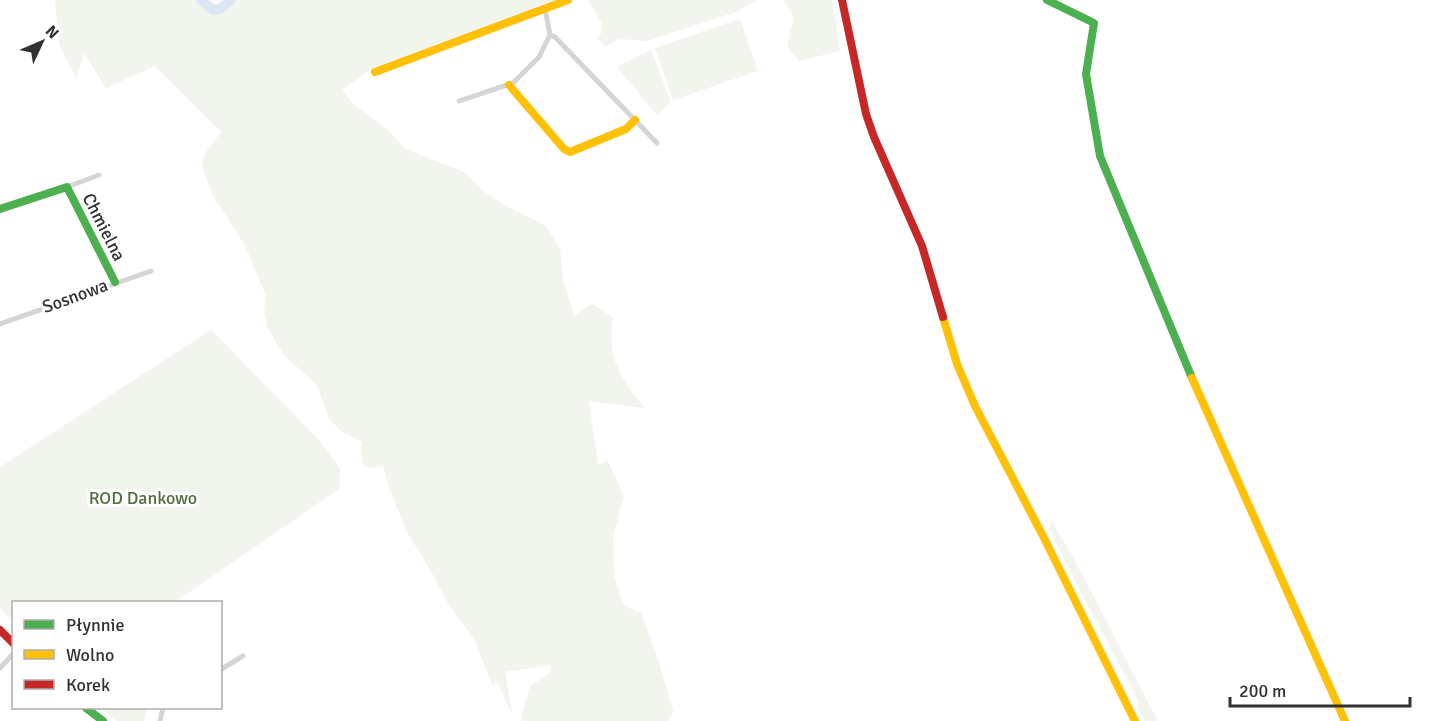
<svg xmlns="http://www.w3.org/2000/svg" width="1434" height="721" viewBox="0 0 1434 721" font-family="Signika,sans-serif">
	<rect width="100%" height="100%" fill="#fff"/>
	<g fill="#f1f5ed">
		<path d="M 55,0 L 195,0 L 212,12 L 235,0 L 557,0 L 369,70 L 342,90 L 354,105 L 388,130 L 405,149 L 464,172 L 483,191 L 506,206 L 545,225 L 560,249 L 563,278 L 574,316 L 592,304 L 613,317 C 606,357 620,379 645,408 L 589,401 L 598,464 L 608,461 L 624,496 L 613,537 L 614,575 L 624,606 L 641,613 L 657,656 L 673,711 L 669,721 L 522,721 L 522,714 L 530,686 L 550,673 L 551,665 L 505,672 L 512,713 L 495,679 L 493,687 L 475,640 L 450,607 L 432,573 L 407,532 L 390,491 L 383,466 L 370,468 L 363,464 L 361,451 L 362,442 L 341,431 L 329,419 L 317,385 L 285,356 L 267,327 L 264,310 L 266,296 L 253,265 L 246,247 L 212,194 L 202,165 L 206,152 L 221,132 L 155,66 L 106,88 L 84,53 L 76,79 L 59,43 Z"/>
		<path d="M 588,0 L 757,0 L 736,12 L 647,41 L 619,39 L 605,47 L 597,38 L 602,32 L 601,21 Z"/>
		<path d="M 784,0 L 832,0 L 840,51 L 799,61 L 787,46 L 794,18 Z"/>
		<path d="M 740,19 L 758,71 L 673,100 L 655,48 Z"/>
		<path d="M 651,50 L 671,102 L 657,115 L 617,67 Z"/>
		<path d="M 211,330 L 321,442 L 340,469 L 339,489 L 175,602 L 14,602 L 13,622 L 0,608 L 0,467 Z"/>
		<path d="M 1050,522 L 1053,523 C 1091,587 1123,655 1158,721 L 1145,721 L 1137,707 L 1138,700 L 1073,577 L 1050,530 Z"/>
		<path d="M 102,708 L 150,708 L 146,710 L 144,721 L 116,721 Z"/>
	</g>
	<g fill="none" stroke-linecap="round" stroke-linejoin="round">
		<path stroke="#dbe7f2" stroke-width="10" d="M 201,0 L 213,10 L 220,9 L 231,0"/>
		<g stroke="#d5d5d5" stroke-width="5">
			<path d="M 550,35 L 555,37 L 657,143"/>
			<path d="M 459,101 L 513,83 L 539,57 L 550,35 L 545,9"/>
			<path d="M 67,187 L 99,175"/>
			<path d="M 0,324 L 151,271"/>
			<path d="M 0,668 L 14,653"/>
			<path d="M 220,670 L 243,656"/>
			<path d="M 160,721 L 163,708"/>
		</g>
		<g stroke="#4caf50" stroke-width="8">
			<path d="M 1047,0 L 1094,23 L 1086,74 L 1100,156 L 1192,378"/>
			<path d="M 0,209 L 67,187 L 115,282"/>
			<path d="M 86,708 L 103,721"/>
		</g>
		<g stroke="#ffc107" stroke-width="8">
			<path d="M 375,72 L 568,0"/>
			<path d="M 509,85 L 564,149 L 570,152 L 626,129 L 635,120"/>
			<path d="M 943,317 L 957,364 L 975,406 L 1043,536 L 1135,721"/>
			<path d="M 1192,378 L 1345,721"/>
		</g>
		<g stroke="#c62828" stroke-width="8">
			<path d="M 842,0 L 866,114 L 874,137 L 922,246 L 943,317"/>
			<path d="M 0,630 L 14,644"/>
		</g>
	</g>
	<g text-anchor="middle" stroke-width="6" stroke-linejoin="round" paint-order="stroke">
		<g font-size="18" fill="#313131" stroke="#fff">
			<text transform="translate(104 227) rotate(63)" y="6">Chmielna</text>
			<text transform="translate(75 296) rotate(-20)" y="6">Sosnowa</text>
		</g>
		<g font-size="18" fill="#4f6d3e" stroke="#fff">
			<text x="143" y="504">ROD Dankowo</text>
		</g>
	</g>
	<rect x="12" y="601" width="210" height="108" fill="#ffffff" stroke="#adadad" stroke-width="1.5"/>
	<rect x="24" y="620" width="30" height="9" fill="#4caf50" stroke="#adadad" stroke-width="1.5"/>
	<text x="66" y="631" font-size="18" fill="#313131">Płynnie</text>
	<rect x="24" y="650" width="30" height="9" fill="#ffc107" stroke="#adadad" stroke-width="1.5"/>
	<text x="66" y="661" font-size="18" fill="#313131">Wolno</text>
	<rect x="24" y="680" width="30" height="9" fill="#c62828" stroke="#adadad" stroke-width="1.5"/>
	<text x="66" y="691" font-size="18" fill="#313131">Korek</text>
	<g transform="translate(42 42) rotate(46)" stroke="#ffffff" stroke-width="4.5" paint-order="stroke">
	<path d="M0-4.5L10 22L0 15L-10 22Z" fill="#313131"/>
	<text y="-9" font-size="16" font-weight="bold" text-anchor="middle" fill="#313131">N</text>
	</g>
	<path d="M1230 697v9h180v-9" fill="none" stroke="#313131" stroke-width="3"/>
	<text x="1239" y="697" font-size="18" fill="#313131" stroke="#ffffff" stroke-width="4.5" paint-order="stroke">200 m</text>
</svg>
